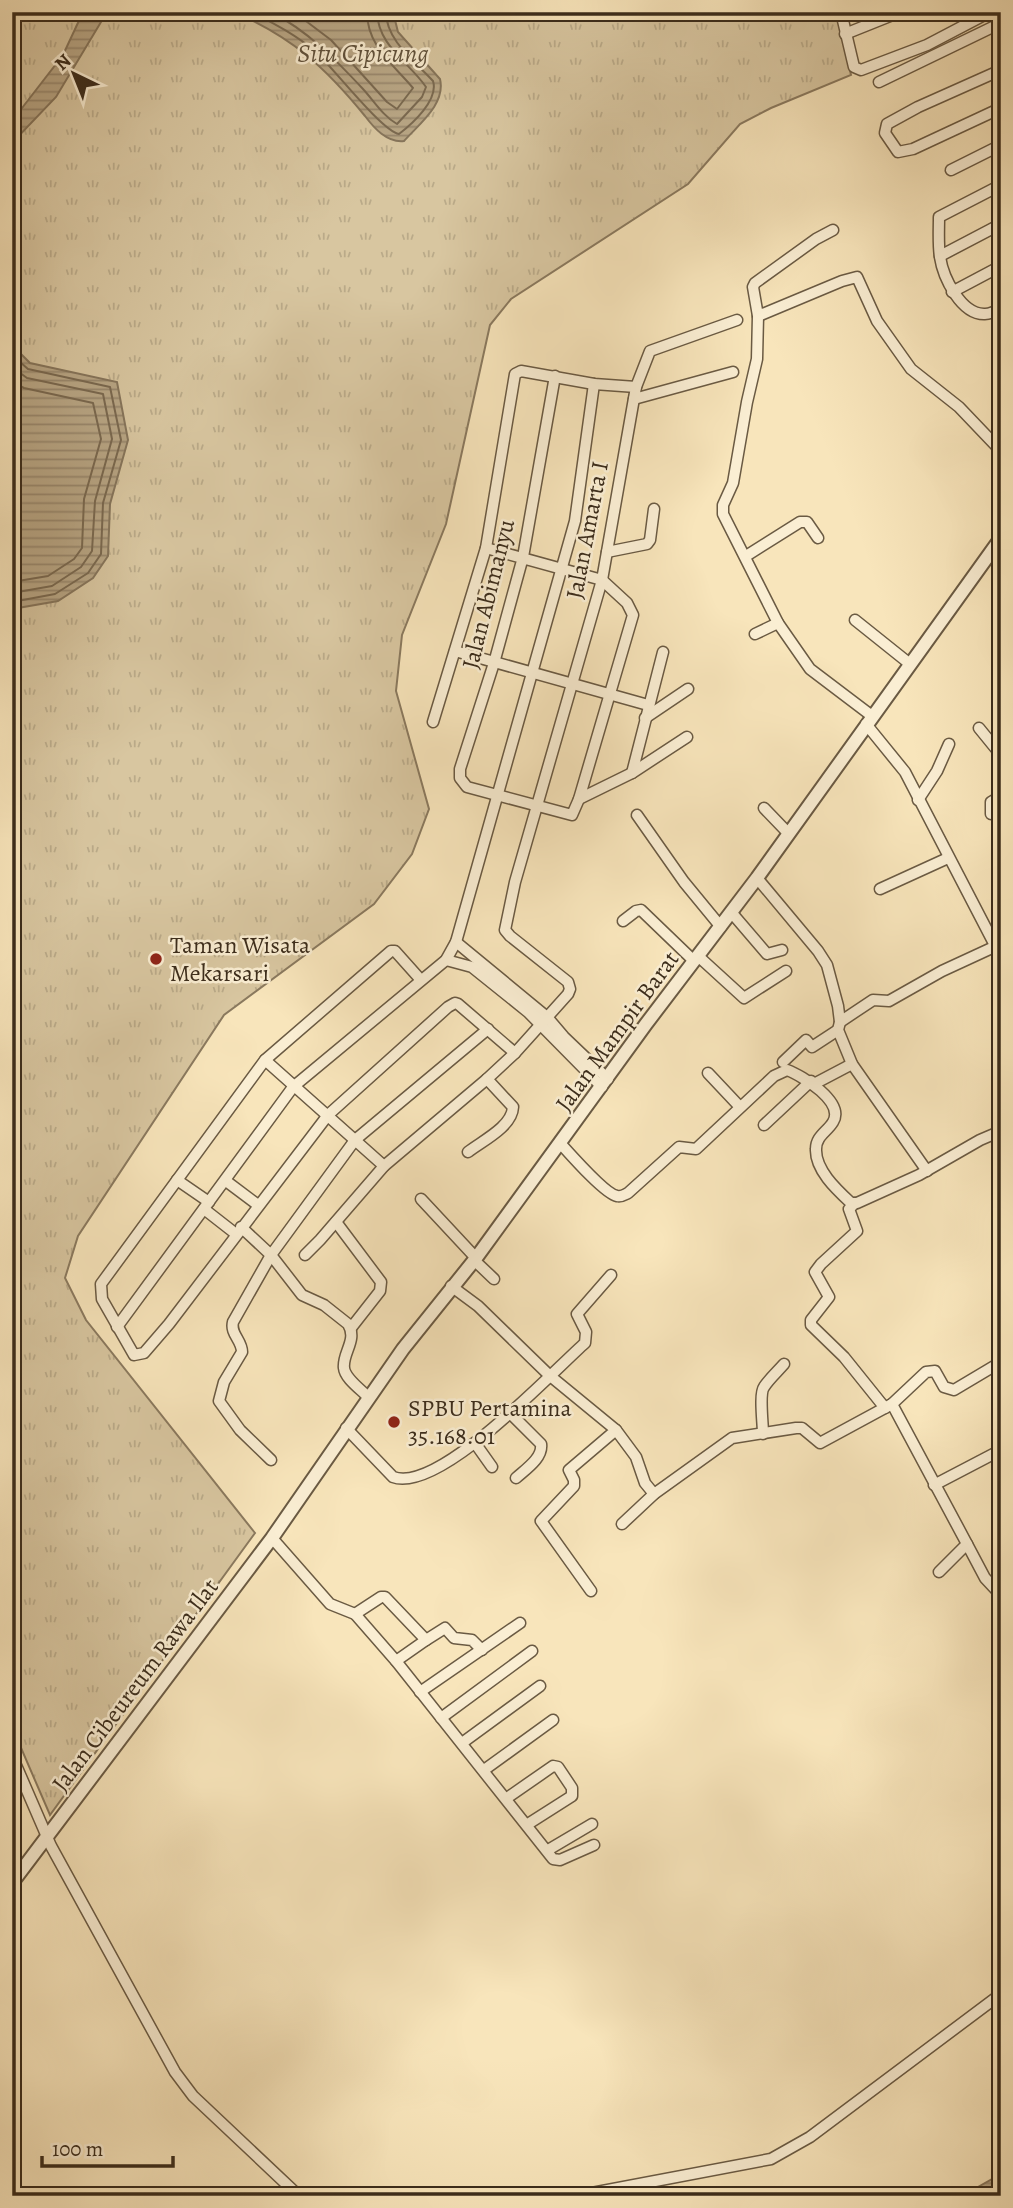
<svg xmlns="http://www.w3.org/2000/svg" width="1013" height="2208" viewBox="0 0 1013 2208" font-family="Alegreya,serif">
	<defs>
		<pattern id="grass-tufts" width="24" height="20" patternUnits="userSpaceOnUse" patternTransform="scale(1.75)"><rect width="24" height="20" fill="#d8c6a0"/><path d="M3 7l-1-3M5 7V3M7 7l1-3M15 17l-1-3M17 17v-4M19 17l1-3" fill="none" stroke="#baaa89"/></pattern>
		<pattern id="water-rules" width="6" height="5" patternUnits="userSpaceOnUse" patternTransform="scale(1.75)"><rect width="6" height="5" fill="#b8a685"/><path d="M0 2.5h6" fill="none" stroke="#97876c"/></pattern>
	</defs>
	<rect width="100%" height="100%" fill="#f8e5bb"/>
	<filter id="stains"><feTurbulence type="fractalNoise" baseFrequency=".00286" numOctaves="4"/><feColorMatrix values="0 0 0 0 .2 0 0 0 0 .09 0 0 0 0 .02 0 0 0 .5 -.17"/></filter>
	<radialGradient id="worn" r=".72"><stop offset=".6" stop-color="#630" stop-opacity="0"/><stop offset="1" stop-color="#630" stop-opacity=".3"/></radialGradient>
	<path fill="url(#grass-tufts)" stroke="#8a795e" stroke-width="2" d="M 12,12 L 837,12 L 851,75 L 771,108 L 740,124 L 688,184 L 511,299 L 490,325 L 446,524 L 402,635 L 396,691 L 429,809 L 412,854 L 374,904 L 224,1015 L 78,1236 L 65,1278 L 86,1320 L 255,1533 L 50,1815 L 12,1727 Z"/>
	<g fill="url(#water-rules)" stroke="#86755b" stroke-width="2">
		<path d="M 83,12 L 107,12 L 56,97 L 12,143 L 12,121 L 63,55 Z"/>
		<path d="M 234,12 L 393,12 L 398,32 L 440,79 C 446,104 419,124 404,141 C 387,143 374,128 365,116 C 325,67 292,37 234,12 Z"/>
		<path d="M 12,345 L 30,363 L 117,382 L 128,440 L 110,504 L 108,556 L 93,578 L 58,601 L 12,609 Z"/>
		<path d="M 1001,2174 L 1001,2196 L 968,2196 L 978,2187 Z"/>
	</g>
	<g fill="none" stroke-linecap="round" stroke-linejoin="round">
		<g stroke="#7a6950" stroke-width="2">
			<path d="M 252,12 C 275,24 298,36 317,53 C 334,69 382,131 399,134 C 412,124 439,100 433,81 C 416,62 386,41 386,12"/>
			<path d="M 271,12 C 308,31 335,59 363,89 C 374,101 383,116 397,124 L 422,97 L 426,87 C 409,62 378,46 377,12"/>
			<path d="M 294,12 L 331,40 L 387,102 L 397,109 L 413,88 C 393,64 367,46 367,12"/>
			<path d="M 12,355 L 28,369 L 110,387 L 121,440 L 103,503 L 101,554 L 88,573 L 55,594 L 12,602"/>
			<path d="M 12,367 L 27,378 L 103,394 L 112,439 L 95,501 L 92,551 L 81,567 L 52,586 L 12,593"/>
			<path d="M 12,382 L 24,388 L 93,403 L 101,439 L 84,499 L 82,548 L 74,559 L 48,576 L 12,582"/>
		</g>
		<defs>
			<g id="minor">
				<path d="M 841,12 L 854,67 L 861,70 L 927,45 L 990,12"/>
				<path d="M 845,34 L 900,12"/>
				<path d="M 1001,70 L 918,107 L 887,124 L 885,133 L 898,152 L 913,149 L 1001,108"/>
				<path d="M 879,82 L 1001,23"/>
				<path d="M 951,170 L 1001,145"/>
				<path d="M 1001,185 L 939,217 C 939,230 938,244 940,257 C 943,277 961,315 985,314 C 991,314 996,311 1001,308"/>
				<path d="M 833,230 L 816,239 L 755,283 L 753,287 L 758,316 L 757,359 L 747,402 L 733,483 L 723,505 L 723,514 L 778,623 L 810,669 L 872,716"/>
				<path d="M 940,256 L 1001,224"/>
				<path d="M 952,292 L 1001,266"/>
				<path d="M 758,316 L 842,281 L 857,277 L 877,321 L 911,369 L 959,407 L 1001,451"/>
				<path d="M 634,399 L 733,372"/>
				<path d="M 486,548 L 602,580 L 627,603 L 633,615 L 579,799 L 572,815 L 467,787 L 460,778 L 460,769 L 494,663 L 523,557 L 555,376"/>
				<path d="M 607,552 L 647,544 L 650,540 L 654,509"/>
				<path d="M 746,556 L 800,522 L 807,522 L 818,538"/>
				<path d="M 855,620 L 910,664"/>
				<path d="M 755,634 L 778,623"/>
				<path d="M 455,651 L 648,705"/>
				<path d="M 645,718 L 688,689"/>
				<path d="M 433,722 L 486,548 L 515,374 L 521,371 L 594,384 L 636,387"/>
				<path d="M 866,724 L 905,772 L 1001,957"/>
				<path d="M 979,728 L 1001,755"/>
				<path d="M 632,773 L 663,652"/>
				<path d="M 579,799 L 632,773 L 687,737"/>
				<path d="M 918,800 L 937,771 L 949,744"/>
				<path d="M 764,808 L 789,834"/>
				<path d="M 991,814 L 991,802 L 1001,796"/>
				<path d="M 637,815 L 684,882 L 721,927"/>
				<path d="M 757,878 L 818,951 L 827,965 L 838,1006 L 840,1022 L 838,1030 L 852,1064 L 927,1171"/>
				<path d="M 880,889 L 948,858"/>
				<path d="M 731,912 L 767,954 L 782,950"/>
				<path d="M 623,921 L 636,911 L 641,910 L 694,961"/>
				<path d="M 456,942 L 547,1017 L 564,1037 L 608,1079"/>
				<path d="M 698,956 L 744,998 L 786,971"/>
				<path d="M 446,960 L 472,967 L 528,1012 L 602,1087"/>
				<path d="M 420,979 L 395,951 L 391,951 L 265,1060 L 101,1284 L 102,1299 L 134,1355 L 144,1353 L 169,1324 L 328,1115 L 448,1007 L 455,1003 L 458,1004 L 515,1053"/>
				<path d="M 840,1022 L 873,1000 L 889,1001 L 942,971 L 994,947"/>
				<path d="M 265,1060 L 384,1166"/>
				<path d="M 783,1062 L 806,1040 L 812,1047 L 838,1030"/>
				<path d="M 708,1073 L 740,1107"/>
				<path d="M 814,1084 L 852,1064"/>
				<path d="M 764,1125 L 811,1081"/>
				<path d="M 560,1143 C 570,1154 605,1194 617,1196 C 622,1197 624,1195 628,1193 L 679,1147 L 696,1149 L 774,1076 L 787,1070 C 803,1076 845,1102 833,1122 C 827,1132 816,1136 816,1149 C 815,1170 837,1190 851,1203 L 857,1203 L 919,1175 L 980,1140 L 1001,1131"/>
				<path d="M 468,1152 C 482,1141 512,1127 513,1107 L 487,1079"/>
				<path d="M 177,1180 L 209,1202"/>
				<path d="M 226,1181 L 258,1205"/>
				<path d="M 421,1199 L 476,1258"/>
				<path d="M 855,1203 L 849,1209 L 857,1231 L 821,1264 L 815,1272 L 829,1297 L 811,1320 L 811,1325 L 844,1357 L 885,1408"/>
				<path d="M 204,1209 L 236,1234"/>
				<path d="M 336,1222 L 381,1282 L 380,1291 L 351,1328"/>
				<path d="M 241,1227 L 271,1255 L 302,1295 L 324,1305 L 348,1324 C 358,1340 342,1353 344,1368 C 345,1379 362,1390 369,1398"/>
				<path d="M 305,1255 L 320,1240 L 384,1166 L 487,1079 L 515,1053 L 568,994 L 570,989 L 568,982 L 510,936 L 505,930 L 515,882 L 602,580 L 636,387 L 650,351 L 737,320"/>
				<path d="M 474,1260 L 494,1279"/>
				<path d="M 451,1286 L 478,1306 L 549,1375 L 616,1430 L 569,1470 L 574,1480 L 574,1486 L 541,1521 L 591,1591"/>
				<path d="M 117,1327 L 293,1087 L 446,960 L 456,942 L 575,521 L 594,384"/>
				<path d="M 892,1404 L 967,1544 L 939,1572"/>
				<path d="M 512,1415 L 541,1444 C 543,1458 526,1469 516,1478"/>
				<path d="M 346,1428 L 393,1477 C 439,1494 551,1373 585,1343 L 586,1332 L 577,1314 L 611,1275"/>
				<path d="M 616,1430 L 636,1457 L 645,1483 L 654,1494"/>
				<path d="M 763,1434 C 763,1423 759,1394 764,1387 C 769,1379 777,1372 784,1364"/>
				<path d="M 475,1443 L 492,1467"/>
				<path d="M 271,1460 L 240,1430 L 219,1401 L 224,1382 L 242,1352 C 242,1340 230,1334 233,1322 L 271,1255 L 355,1140 L 488,1029"/>
				<path d="M 934,1485 L 1001,1450"/>
				<path d="M 622,1524 L 654,1494 L 732,1438 L 796,1428 L 802,1428 L 820,1443 L 892,1404 L 926,1372 L 935,1371 L 944,1387 L 954,1390 L 1001,1362"/>
				<path d="M 272,1538 L 330,1604 L 355,1614 L 396,1661 L 553,1859 L 560,1860 L 594,1845"/>
				<path d="M 967,1544 L 985,1578 L 999,1593"/>
				<path d="M 355,1614 L 381,1597 L 385,1597 L 426,1640 L 445,1628 L 454,1638 L 472,1640 L 482,1650"/>
				<path d="M 396,1661 L 426,1640"/>
				<path d="M 420,1692 L 520,1623"/>
				<path d="M 441,1718 L 532,1651"/>
				<path d="M 462,1743 L 540,1686"/>
				<path d="M 12,1756 L 51,1846 L 175,2072 L 193,2096 L 299,2196"/>
				<path d="M 484,1770 L 553,1720"/>
				<path d="M 507,1798 L 553,1766 L 558,1767 L 572,1788 L 572,1796 L 528,1824"/>
				<path d="M 548,1850 L 592,1824"/>
				<path d="M 576,2196 L 771,2159 L 810,2137 L 1001,1994"/>
			</g>
			<path id="tertiary" d="M 12,1883 L 272,1538 L 403,1349 L 476,1258 L 646,1024 L 757,878 L 1001,538"/>
		</defs>
		<use href="#minor" stroke="#6a5a43" stroke-width="13"/>
		<use href="#tertiary" stroke="#6a5a43" stroke-width="16"/>
		<use href="#minor" stroke="#faeed3" stroke-width="10"/>
		<use href="#tertiary" stroke="#faeed3" stroke-width="12"/>
	</g>
	<g fill="#8f2418" stroke="#faeed3" stroke-width="2.5">
		<circle cx="156" cy="959" r="7"/>
		<circle cx="394" cy="1422" r="7"/>
	</g>
	<g text-anchor="middle" stroke-width="5" stroke-linejoin="round" paint-order="stroke">
		<g font-size="24" fill="#3b2c1b" stroke="#faeed3">
			<text transform="translate(587 530) rotate(-79)" y="8">Jalan Amarta I</text>
			<text transform="translate(488 594) rotate(-76)" y="8">Jalan Abimanyu</text>
			<text transform="translate(617 1031) rotate(-54)" y="8">Jalan Mampir Barat</text>
			<text transform="translate(135 1685) rotate(-53)" y="8">Jalan Cibeureum Rawa Ilat</text>
		</g>
		<g font-size="24" fill="#3b2c1b" stroke="#faeed3" text-anchor="start">
			<text x="170" y="953">Taman Wisata<tspan x="170" dy="28">Mekarsari</tspan></text>
			<text x="408" y="1416">SPBU Pertamina<tspan x="408" dy="28">35.168.01</tspan></text>
		</g>
		<g font-size="26" font-style="italic" fill="#60513b" stroke="#faeed3">
			<text x="363" y="62">Situ Cipicung</text>
		</g>
	</g>
	<rect width="1013" height="2208" fill="none" stroke="#f8e5bb" stroke-width="42"/>
	<rect x="14" y="14" width="985" height="2180" fill="none" stroke="#3b2c1b" stroke-width="3.5"/>
	<rect x="21" y="21" width="971" height="2166" fill="none" stroke="#3b2c1b" stroke-width="2"/>
	<g transform="translate(74 74) rotate(317)" stroke="#faeed3" stroke-width="5" paint-order="stroke">
	<path d="M0-5L12 26L0 18L-12 26Z" fill="#3b2c1b"/>
	<text y="-10" font-size="19" font-weight="bold" text-anchor="middle" fill="#3b2c1b">N</text>
	</g>
	<path d="M42 2156v10h131v-10" fill="none" stroke="#3b2c1b" stroke-width="3.5"/>
	<text x="52" y="2156" font-size="21" fill="#3b2c1b" stroke="#faeed3" stroke-width="5" paint-order="stroke">100 m</text>
	<rect width="100%" height="100%" filter="url(#stains)"/>
	<rect width="100%" height="100%" fill="url(#worn)"/>
</svg>
